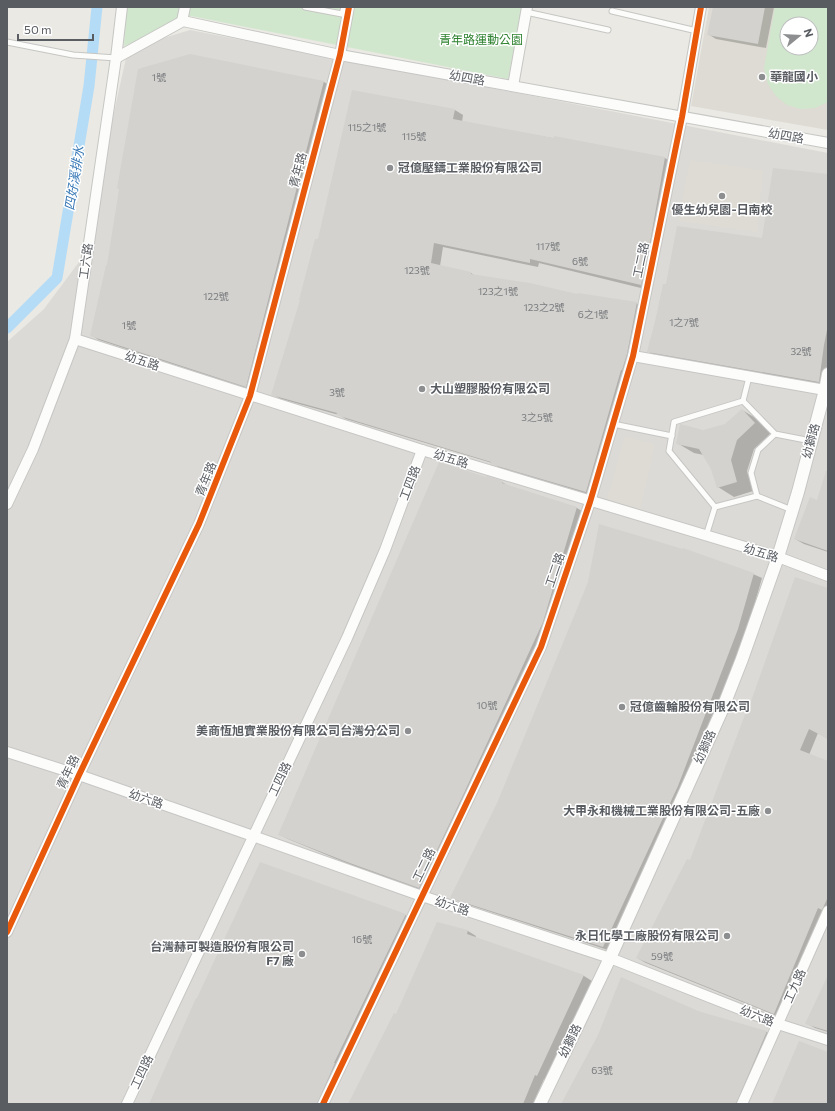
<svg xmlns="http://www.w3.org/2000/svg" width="835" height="1111" viewBox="0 0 835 1111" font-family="Commissioner,'Noto Sans TC',sans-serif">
	<rect width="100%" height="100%" fill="#eae9e3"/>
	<path fill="#dcdad6" d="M 190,30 L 828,153 L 828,1104 L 7,1104 L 7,342 L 44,309 L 82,258 L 128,49 Z"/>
	<g fill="#dddbd3" fill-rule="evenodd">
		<path d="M 709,7 L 828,7 L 828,130 L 691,106 ZM 787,24 L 811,24 L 811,48 L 787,48 Z"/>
		<path d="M 690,160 L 763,170 L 757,232 L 678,221 Z"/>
		<path d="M 625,436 L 655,444 L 640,510 L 606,502 Z"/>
	</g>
	<g fill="#d1e7cd" fill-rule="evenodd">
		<path d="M 126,7 L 522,7 L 508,79 L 191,16 L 183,21 L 124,46 Z"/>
		<path d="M 775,7 L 828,7 L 828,102 L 815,108 L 801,109 L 787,105 L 776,96 L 768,84 L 764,68 ZM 787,24 L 811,24 L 811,48 L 787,48 Z"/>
	</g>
	<g fill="#0003">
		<path d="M 714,7 L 774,7 L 766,48 L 716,39 L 708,34 Z"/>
		<path d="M 190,56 L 324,82 L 332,87 L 254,391 L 99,340 L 91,335 L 108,266 Z"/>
		<path d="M 455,110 L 463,115 L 462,122 L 665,158 L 673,163 L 649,290 L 539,263 L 538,267 L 443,247 L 440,266 L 471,273 L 475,276 L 578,295 L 636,303 L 645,308 L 595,496 L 500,468 L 492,463 L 346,419 L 339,415 L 281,399 L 272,394 L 319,241 Z"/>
		<path d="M 828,175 L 828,379 L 827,386 L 656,356 L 648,351 L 667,286 L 763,239 Z"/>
		<path d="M 742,410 L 759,420 L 771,433 L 754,449 L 747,471 L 753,491 L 734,497 L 718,487 L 712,468 L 704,455 L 694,453 L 677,443 L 703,431 L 725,425 Z"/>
		<path d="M 828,467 L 828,552 L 804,544 L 795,539 L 818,502 Z"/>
		<path d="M 502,482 L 510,487 L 577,508 L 585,513 L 551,627 L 427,892 L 356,867 L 288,839 L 280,835 Z"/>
		<path d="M 753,574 L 762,578 L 746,634 L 686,790 L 611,951 L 460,902 L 451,897 L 498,803 L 589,582 Z"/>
		<path d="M 828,589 L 828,739 L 818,733 L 809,755 L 828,762 L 828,913 L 782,1018 L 646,963 L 637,958 L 691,862 Z"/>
		<path d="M 405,915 L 413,919 L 326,1104 L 150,1104 Z"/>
		<path d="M 437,923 L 468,931 L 476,936 L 475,938 L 584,976 L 592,981 L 545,1080 L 544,1079 L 533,1104 L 349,1104 L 397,1015 Z"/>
		<path d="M 828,978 L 828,1032 L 815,1028 L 806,1023 Z"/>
		<path d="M 697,1012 L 767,1032 L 775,1037 L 745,1104 L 562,1104 Z"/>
	</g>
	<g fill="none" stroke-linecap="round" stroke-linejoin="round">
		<path stroke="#b5dcf7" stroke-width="11" d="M 7,328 L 57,278 L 89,86 L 97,7"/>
	</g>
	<g fill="#d3d2ce">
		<path d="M 713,7 L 765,7 L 758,44 L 707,35 Z"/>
		<path d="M 190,54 L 324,81 L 246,387 L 90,336 L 106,265 L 107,265 L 119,189 L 117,188 L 138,69 Z"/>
		<path d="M 352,90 L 455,109 L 453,119 L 554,138 L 554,136 L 665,157 L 651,237 L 641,285 L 530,259 L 530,263 L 434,243 L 431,263 L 471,272 L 471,274 L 530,283 L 577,294 L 578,293 L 637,302 L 627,354 L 622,370 L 621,370 L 586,492 L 490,464 L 491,462 L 336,415 L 337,413 L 271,395 L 300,300 L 299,300 L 315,239 L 318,239 Z"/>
		<path d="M 773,168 L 828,174 L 828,325 L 824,345 L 819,382 L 647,352 L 656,317 L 663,284 L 666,284 L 677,226 L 762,238 Z"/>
		<path d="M 742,409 L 755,423 L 737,440 L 731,460 L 737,482 L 717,488 L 711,469 L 699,449 L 676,444 L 680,424 L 703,430 L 725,424 Z"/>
		<path d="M 439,462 L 486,477 L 487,476 L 503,481 L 502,483 L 577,507 L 543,622 L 464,793 L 419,888 L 347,862 L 278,835 Z"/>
		<path d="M 826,471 L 828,471 L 828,551 L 794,539 L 810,497 L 817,500 Z"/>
		<path d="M 599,524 L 683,549 L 683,548 L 754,573 L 738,629 L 678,786 L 603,947 L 450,898 L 497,803 L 588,582 Z"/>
		<path d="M 795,577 L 828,588 L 828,739 L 809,729 L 800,750 L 828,761 L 828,897 L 822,910 L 818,908 L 774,1014 L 636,958 L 687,859 L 690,860 L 749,704 L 750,704 Z"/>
		<path d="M 260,862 L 406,914 L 334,1063 L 335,1063 L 317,1104 L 149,1104 L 196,998 L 197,998 Z"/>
		<path d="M 437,922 L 468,930 L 467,934 L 584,975 L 537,1076 L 535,1075 L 523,1104 L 348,1104 L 394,1013 L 396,1014 Z"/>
		<path d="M 828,975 L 828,1031 L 805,1024 Z"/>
		<path d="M 621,977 L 698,1011 L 767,1031 L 736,1104 L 561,1104 L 598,1035 Z"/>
		<path d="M 799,1041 L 828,1052 L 828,1104 L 772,1104 Z"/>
	</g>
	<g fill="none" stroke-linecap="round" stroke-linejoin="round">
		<defs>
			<g id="service">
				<path d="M 305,7 L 342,14 L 344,7"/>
				<path d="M 612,11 L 697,31"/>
				<path d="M 526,12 L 608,30"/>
				<path d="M 7,42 L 73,55 L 116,58"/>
				<path d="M 743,401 L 749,377"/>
				<path d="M 613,424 L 672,436"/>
				<path d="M 775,434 L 758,450 L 751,473 L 757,496 L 715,507 L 669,451 L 674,422 L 743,401 L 775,434 L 811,441"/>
				<path d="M 757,496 L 792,510"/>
				<path d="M 706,536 L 715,507"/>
			</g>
			<g id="minor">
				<path d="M 183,21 L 182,21 L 185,7"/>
				<path d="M 116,58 L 183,21 L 340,55 L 828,143"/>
				<path d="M 513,86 L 527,7"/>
				<path d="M 75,339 L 422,450 L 778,557 L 828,576"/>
				<path d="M 633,356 L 825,390"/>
				<path d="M 7,504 L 33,449 L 75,339 L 116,58 L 122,7"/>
				<path d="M 7,752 L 79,775 L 253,836 L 422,896 L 610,958 L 778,1024 L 828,1040"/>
				<path d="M 7,932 L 79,775 L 199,524 L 250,396 L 340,55 L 349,7"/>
				<path d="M 127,1104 L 347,638 L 385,550 L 422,450"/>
				<path d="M 323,1104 L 541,647 L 590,502 L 633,356 L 682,117 L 701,7"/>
				<path d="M 742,1104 L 828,911"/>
			</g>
			<path id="tertiary" d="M 540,1104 L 610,958 L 722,710 L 742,659 L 778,557 L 798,492 L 825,390 L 828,374"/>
		</defs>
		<use href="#service" stroke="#c6c6c4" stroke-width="7"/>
		<use href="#minor" stroke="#c6c6c4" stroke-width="12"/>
		<use href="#tertiary" stroke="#c6c6c4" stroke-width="14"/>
		<use href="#service" stroke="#fcfcfb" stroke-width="5"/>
		<use href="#minor" stroke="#fcfcfb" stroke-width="10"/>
		<use href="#tertiary" stroke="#fcfcfb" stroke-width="12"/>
		<defs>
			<g id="cycleway">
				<path d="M 7,932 L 79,775 L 199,524 L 250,396 L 340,55 L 349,7"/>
				<path d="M 323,1104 L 541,647 L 590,502 L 633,356 L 682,117 L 701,7"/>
			</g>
		</defs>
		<use href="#cycleway" stroke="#fff" stroke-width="8"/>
		<use href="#cycleway" stroke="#e8590c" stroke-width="6"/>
	</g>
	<g fill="#8c8e8f" stroke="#fff" stroke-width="1.5">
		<circle cx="762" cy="77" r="4"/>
		<circle cx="390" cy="168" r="4"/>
		<circle cx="722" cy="196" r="4"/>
		<circle cx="422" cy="389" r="4"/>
		<circle cx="622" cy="707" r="4"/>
		<circle cx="408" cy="731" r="4"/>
		<circle cx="768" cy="811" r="4"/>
		<circle cx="727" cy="936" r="4"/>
		<circle cx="302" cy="954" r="4"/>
	</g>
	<g text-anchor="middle" stroke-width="3" stroke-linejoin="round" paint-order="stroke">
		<g font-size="10" fill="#787b7e">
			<text x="159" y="81">1號</text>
			<text x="367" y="131">115之1號</text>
			<text x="414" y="140">115號</text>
			<text x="548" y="250">117號</text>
			<text x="580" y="265">6號</text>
			<text x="417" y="274">123號</text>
			<text x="498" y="295">123之1號</text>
			<text x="216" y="300">122號</text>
			<text x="544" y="311">123之2號</text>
			<text x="593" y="318">6之1號</text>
			<text x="684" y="326">1之7號</text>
			<text x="129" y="329">1號</text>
			<text x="801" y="355">32號</text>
			<text x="337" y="396">3號</text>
			<text x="537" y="421">3之5號</text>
			<text x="487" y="709">10號</text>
			<text x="362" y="943">16號</text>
			<text x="662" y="960">59號</text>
			<text x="602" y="1074">63號</text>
		</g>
		<g font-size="12" fill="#2f8331" stroke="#fff">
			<text x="481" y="44">青年路運動公園</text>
		</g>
		<g font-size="12" font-weight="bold" fill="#595d62" stroke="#fff" text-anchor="start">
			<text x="770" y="81">華龍國小</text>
			<text x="398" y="172">冠億壓鑄工業股份有限公司</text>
			<text x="722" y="214" text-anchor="middle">優生幼兒園-日南校</text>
			<text x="430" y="393">大山塑膠股份有限公司</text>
			<text x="630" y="711">冠億齒輪股份有限公司</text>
			<text x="400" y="735" text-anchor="end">美商恆旭實業股份有限公司台灣分公司</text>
			<text x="760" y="815" text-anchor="end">大甲永和機械工業股份有限公司-五廠</text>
			<text x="719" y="940" text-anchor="end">永日化學工廠股份有限公司</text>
			<text x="294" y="951" text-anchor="end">台灣赫可製造股份有限公司<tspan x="294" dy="14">F7 廠</tspan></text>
		</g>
		<g font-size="12" fill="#595d62" stroke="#fff">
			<text transform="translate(467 78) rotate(10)" y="4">幼四路</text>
			<text transform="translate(786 136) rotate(10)" y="4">幼四路</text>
			<text transform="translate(298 170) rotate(-75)" y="4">青年路</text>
			<text transform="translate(641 260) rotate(-78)" y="4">工二路</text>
			<text transform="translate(86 261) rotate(-82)" y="4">工六路</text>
			<text transform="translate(142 361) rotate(18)" y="4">幼五路</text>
			<text transform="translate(811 441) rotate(-75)" y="4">幼獅路</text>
			<text transform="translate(451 459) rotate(17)" y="4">幼五路</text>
			<text transform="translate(206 479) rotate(-68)" y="4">青年路</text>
			<text transform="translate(410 483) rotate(-69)" y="4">工四路</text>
			<text transform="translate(761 553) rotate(17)" y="4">幼五路</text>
			<text transform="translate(555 570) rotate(-71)" y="4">工二路</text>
			<text transform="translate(705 747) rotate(-66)" y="4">幼獅路</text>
			<text transform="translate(68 772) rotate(-65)" y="4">青年路</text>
			<text transform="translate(280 779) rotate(-65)" y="4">工四路</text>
			<text transform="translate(146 799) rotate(19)" y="4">幼六路</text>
			<text transform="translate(424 865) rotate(-64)" y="4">工二路</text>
			<text transform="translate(452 906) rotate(18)" y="4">幼六路</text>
			<text transform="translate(795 986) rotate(-66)" y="4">工九路</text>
			<text transform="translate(757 1016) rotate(22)" y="4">幼六路</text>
			<text transform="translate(570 1041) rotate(-64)" y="4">幼獅路</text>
			<text transform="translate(142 1072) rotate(-65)" y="4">工四路</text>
		</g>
		<g font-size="13" font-style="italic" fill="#3778b6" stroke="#fff">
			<text transform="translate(74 178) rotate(-81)" y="5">四好溪排水</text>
		</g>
	</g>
	<rect width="835" height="1111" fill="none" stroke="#595d62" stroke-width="16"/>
	<g transform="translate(799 36) rotate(72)"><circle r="19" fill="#ffffff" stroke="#bdbec0"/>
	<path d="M0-3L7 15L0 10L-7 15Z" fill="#8c8e8f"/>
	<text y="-6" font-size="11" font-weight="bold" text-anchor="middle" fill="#595d62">N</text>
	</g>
	<path d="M18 34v6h75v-6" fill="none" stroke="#595d62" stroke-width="2"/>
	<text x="24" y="34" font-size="12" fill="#595d62" stroke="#ffffff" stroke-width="3" paint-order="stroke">50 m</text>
</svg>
